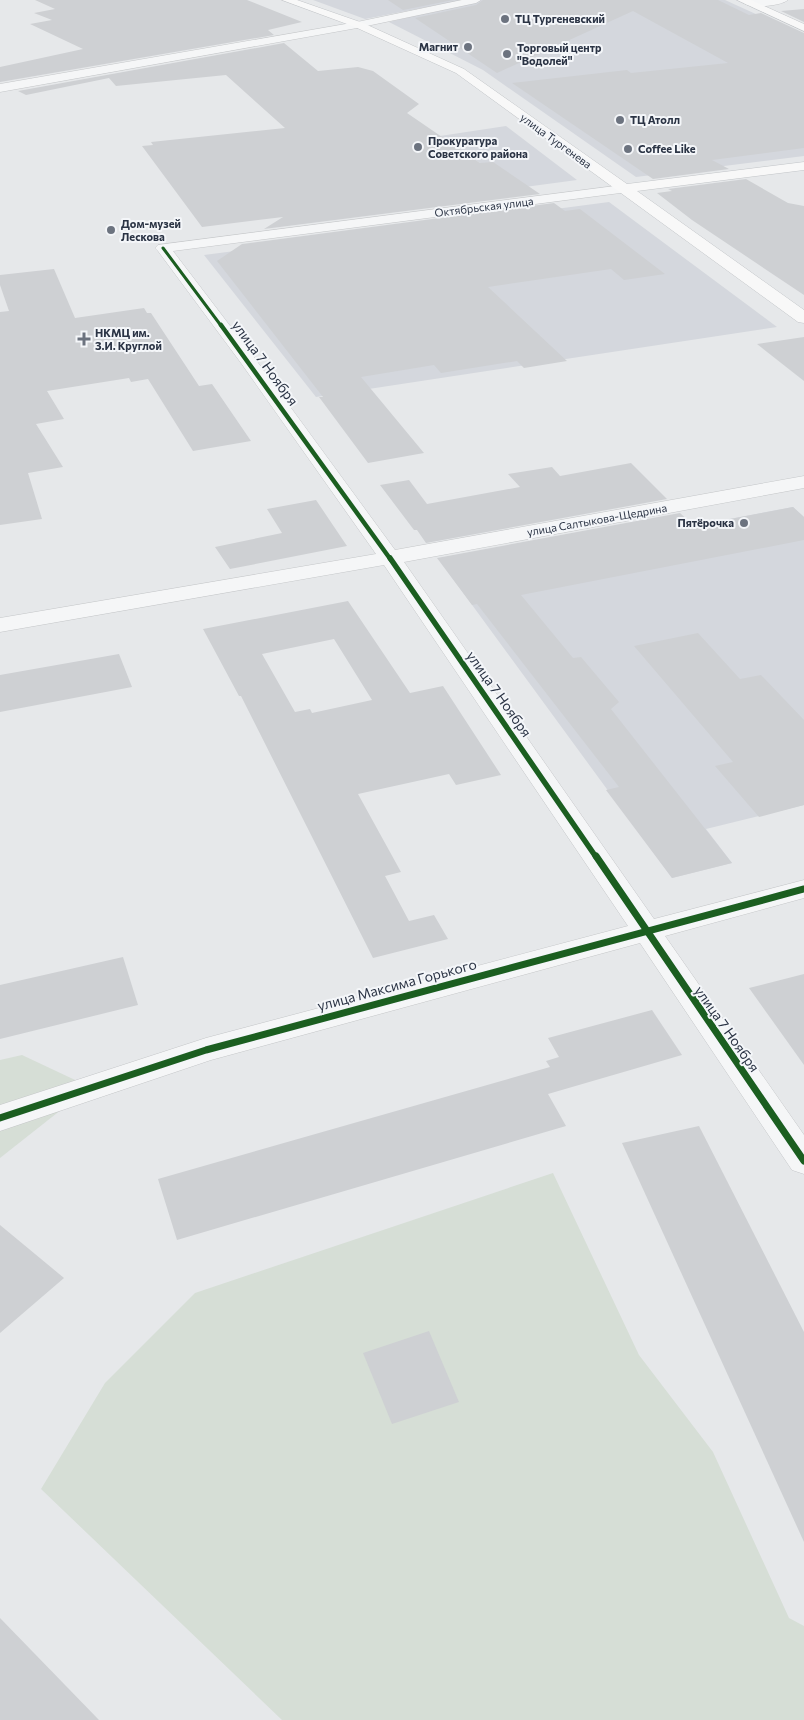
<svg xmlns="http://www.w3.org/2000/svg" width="804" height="1720" viewBox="0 0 804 1720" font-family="Commissioner,sans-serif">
	<rect width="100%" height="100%" fill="#e6e8ea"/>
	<g fill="#d4d7dd">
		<path d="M 313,0 L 463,0 L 365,19 Z"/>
		<path d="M 480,0 L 725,0 L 804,36 L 804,156 L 636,177 L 483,70 L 389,22 Z"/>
		<path d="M 506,126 L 577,180 L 316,215 L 480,163 L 440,136 Z"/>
		<path d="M 609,202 L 777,327 L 316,397 L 204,255 Z"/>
		<path d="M 793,507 L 804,517 L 804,805 L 706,829 L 732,863 L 672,878 L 448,572 Z"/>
	</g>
	<g fill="#d6ded6">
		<path d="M 22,1055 L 90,1087 L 0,1158 L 0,1060 Z"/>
		<path d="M 553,1173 L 639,1355 L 713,1452 L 789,1618 L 804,1626 L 804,1720 L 282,1720 L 41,1489 L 105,1383 L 195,1293 Z"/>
	</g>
	<g fill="#ced0d3" fill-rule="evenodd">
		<path d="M 35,0 L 247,0 L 302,22 L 268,30 L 274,35 L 0,82 L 0,67 L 83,49 L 30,24 L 52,20 L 34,13 L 55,9 Z"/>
		<path d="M 388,0 L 453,0 L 403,10 Z"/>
		<path d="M 483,0 L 718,0 L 749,15 L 761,13 L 804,33 L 804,148 L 712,160 L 729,169 L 653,179 L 512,83 L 627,70 L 631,73 L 728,63 L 633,11 L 497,73 L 415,18 L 476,5 Z"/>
		<path d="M 804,9 L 804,22 L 781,11 Z"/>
		<path d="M 284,43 L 318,71 L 358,67 L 373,71 L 419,104 L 407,113 L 480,163 L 493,162 L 540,194 L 264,229 L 283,217 L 202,227 L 142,146 L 153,145 L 151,142 L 285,128 L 226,75 L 116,86 L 109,78 L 26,95 L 18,91 Z"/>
		<path d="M 746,179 L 788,203 L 804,206 L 804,295 L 692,220 L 657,193 L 672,191 L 668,189 Z"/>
		<path d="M 554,203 L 565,211 L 580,209 L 665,274 L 624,280 L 611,269 L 488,287 L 567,361 L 524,368 L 517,361 L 441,373 L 434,365 L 361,377 L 424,453 L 368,463 L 319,397 L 323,397 L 217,261 L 242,244 Z"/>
		<path d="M 54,269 L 75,318 L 144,308 L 147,313 L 151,313 L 199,386 L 212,384 L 251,441 L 193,451 L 148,379 L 131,382 L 129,378 L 47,391 L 64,419 L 36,424 L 63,467 L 28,473 L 42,519 L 0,525 L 0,312 L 9,311 L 0,285 L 0,275 Z"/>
		<path d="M 804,337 L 804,381 L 757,344 Z"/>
		<path d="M 631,463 L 667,499 L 426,543 L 417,530 L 414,530 L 380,485 L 409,480 L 427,504 L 520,487 L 508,474 L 552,467 L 560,476 Z"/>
		<path d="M 316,500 L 347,546 L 230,569 L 215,547 L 282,533 L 267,509 Z"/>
		<path d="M 793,507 L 804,517 L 804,540 L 521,595 L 573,658 L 581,657 L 619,702 L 611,709 L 732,863 L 672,878 L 606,790 L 619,787 L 477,604 L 472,605 L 437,558 L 680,513 L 694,526 Z"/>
		<path d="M 348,601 L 410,693 L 443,686 L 501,775 L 456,785 L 449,774 L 358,794 L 401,872 L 385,876 L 409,921 L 434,915 L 448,939 L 373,958 L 241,696 L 239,696 L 203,629 ZM 334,639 L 372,700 L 312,713 L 310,709 L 295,712 L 262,654 Z"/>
		<path d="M 698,633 L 740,679 L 761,675 L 804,720 L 804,805 L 759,817 L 715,766 L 733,762 L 634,646 Z"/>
		<path d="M 119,654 L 132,687 L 0,712 L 0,675 Z"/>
		<path d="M 123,957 L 138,1005 L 0,1039 L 0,985 Z"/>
		<path d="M 804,974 L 804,1065 L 749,988 Z"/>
		<path d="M 652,1010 L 682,1055 L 548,1094 L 566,1126 L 177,1240 L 158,1179 L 550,1067 L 546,1061 L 559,1057 L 548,1038 Z"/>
		<path d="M 699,1126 L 804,1332 L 804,1542 L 622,1143 Z"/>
		<path d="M 0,1225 L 64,1278 L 0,1333 Z"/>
		<path d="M 429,1331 L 459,1402 L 392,1424 L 363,1353 Z"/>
		<path d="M 0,1618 L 99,1720 L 0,1720 Z"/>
	</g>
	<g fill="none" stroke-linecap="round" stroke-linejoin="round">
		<defs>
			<g id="minor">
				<path d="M 462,0 L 481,0 L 476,3 L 357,28 L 0,92 L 0,84 L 357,22 Z"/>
				<path d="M 748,0 L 788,0 C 781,6 751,9 744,3 Z"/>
				<path d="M 623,185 L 628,186 L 630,189 L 628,192 L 173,251 L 253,356 L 395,550 L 804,476 L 804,488 L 404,562 L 654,919 L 804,880 L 804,898 L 665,936 L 804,1135 L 804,1174 L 792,1170 L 640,943 L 211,1060 L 0,1131 L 0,1105 L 206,1038 L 628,926 L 384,565 L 0,632 L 0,618 L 376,554 L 241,363 L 158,251 L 155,248 L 158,245 Z"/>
			</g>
			<g id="major">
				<path d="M 282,0 L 297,0 L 363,23 L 464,69 L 627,184 L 804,162 L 804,170 L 637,191 L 804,310 L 804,323 L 798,322 L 456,73 L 355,27 Z"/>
				<path d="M 737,0 L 751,0 L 804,24 L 804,31 Z"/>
			</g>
		</defs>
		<use href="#minor" stroke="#c4c6c8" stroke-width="1"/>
		<use href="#major" stroke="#c2c5c8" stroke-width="1"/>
		<use href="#minor" fill="#f5f6f7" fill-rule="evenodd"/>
		<use href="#major" fill="#f8f8f8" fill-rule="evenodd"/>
		<defs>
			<path id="cycleway-far3" d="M 163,248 L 222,327"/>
			<path id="cycleway-far2" d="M 221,325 L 391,560"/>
			<path id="cycleway-far1" d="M 390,558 L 596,857"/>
			<g id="cycleway">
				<path d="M 596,856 L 804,1161"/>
				<path d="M 0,1118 L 206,1050 L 804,889"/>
			</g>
		</defs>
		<use href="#cycleway-far3" stroke="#f4f6f9" stroke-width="5"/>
		<use href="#cycleway-far2" stroke="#f4f6f9" stroke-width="6"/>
		<use href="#cycleway-far1" stroke="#f4f6f9" stroke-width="8"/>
		<use href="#cycleway" stroke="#f4f6f9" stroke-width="10"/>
		<use href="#cycleway-far3" stroke="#1b5e20" stroke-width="3"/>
		<use href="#cycleway-far2" stroke="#1b5e20" stroke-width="4.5"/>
		<use href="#cycleway-far1" stroke="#1b5e20" stroke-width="5.5"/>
		<use href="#cycleway" stroke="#1b5e20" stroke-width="7"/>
	</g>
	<g fill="#6c737f" stroke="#f4f6f9" stroke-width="2">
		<circle cx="505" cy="19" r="5"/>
		<circle cx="468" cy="47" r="5"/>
		<circle cx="507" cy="54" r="5"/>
		<circle cx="620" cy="120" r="5"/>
		<circle cx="418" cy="147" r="5"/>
		<circle cx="628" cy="149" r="5"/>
		<circle cx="111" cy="230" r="5"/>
		<path d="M81.5 331.5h5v5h5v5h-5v5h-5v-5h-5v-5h5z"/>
		<circle cx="744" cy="523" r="5"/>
	</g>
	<g text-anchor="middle" stroke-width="4" stroke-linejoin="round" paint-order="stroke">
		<g font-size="11" font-weight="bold" fill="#2b3445" stroke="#f4f6f9" text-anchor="start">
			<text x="515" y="23">ТЦ Тургеневский</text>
			<text x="458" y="51" text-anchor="end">Магнит</text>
			<text x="517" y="52">Торговый центр<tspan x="517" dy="13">"Водолей"</tspan></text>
			<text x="630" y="124">ТЦ Атолл</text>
			<text x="428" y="145">Прокуратура<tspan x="428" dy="13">Советского района</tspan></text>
			<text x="638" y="153">Coffee Like</text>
			<text x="121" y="228">Дом-музей<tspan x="121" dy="13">Лескова</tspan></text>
			<text x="95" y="337">НКМЦ им.<tspan x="95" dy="13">З.И. Круглой</tspan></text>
			<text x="734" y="527" text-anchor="end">Пятёрочка</text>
		</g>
		<g font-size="11" fill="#2b3445" stroke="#f4f6f9">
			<text transform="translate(556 141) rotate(36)" y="4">улица Тургенева</text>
			<text transform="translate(484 207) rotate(-7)" y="4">Октябрьская улица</text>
			<text transform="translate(597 520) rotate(-10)" y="4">улица Салтыкова-Щедрина</text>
		</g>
		<g font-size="14" fill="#2b3445" stroke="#f4f6f9">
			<text transform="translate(265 363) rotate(54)" y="5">улица 7 Ноября</text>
			<text transform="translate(499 694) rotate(55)" y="5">улица 7 Ноября</text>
			<text transform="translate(397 985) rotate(-15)" y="5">улица Максима Горького</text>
			<text transform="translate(727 1029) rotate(55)" y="5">улица 7 Ноября</text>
		</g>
	</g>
</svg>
